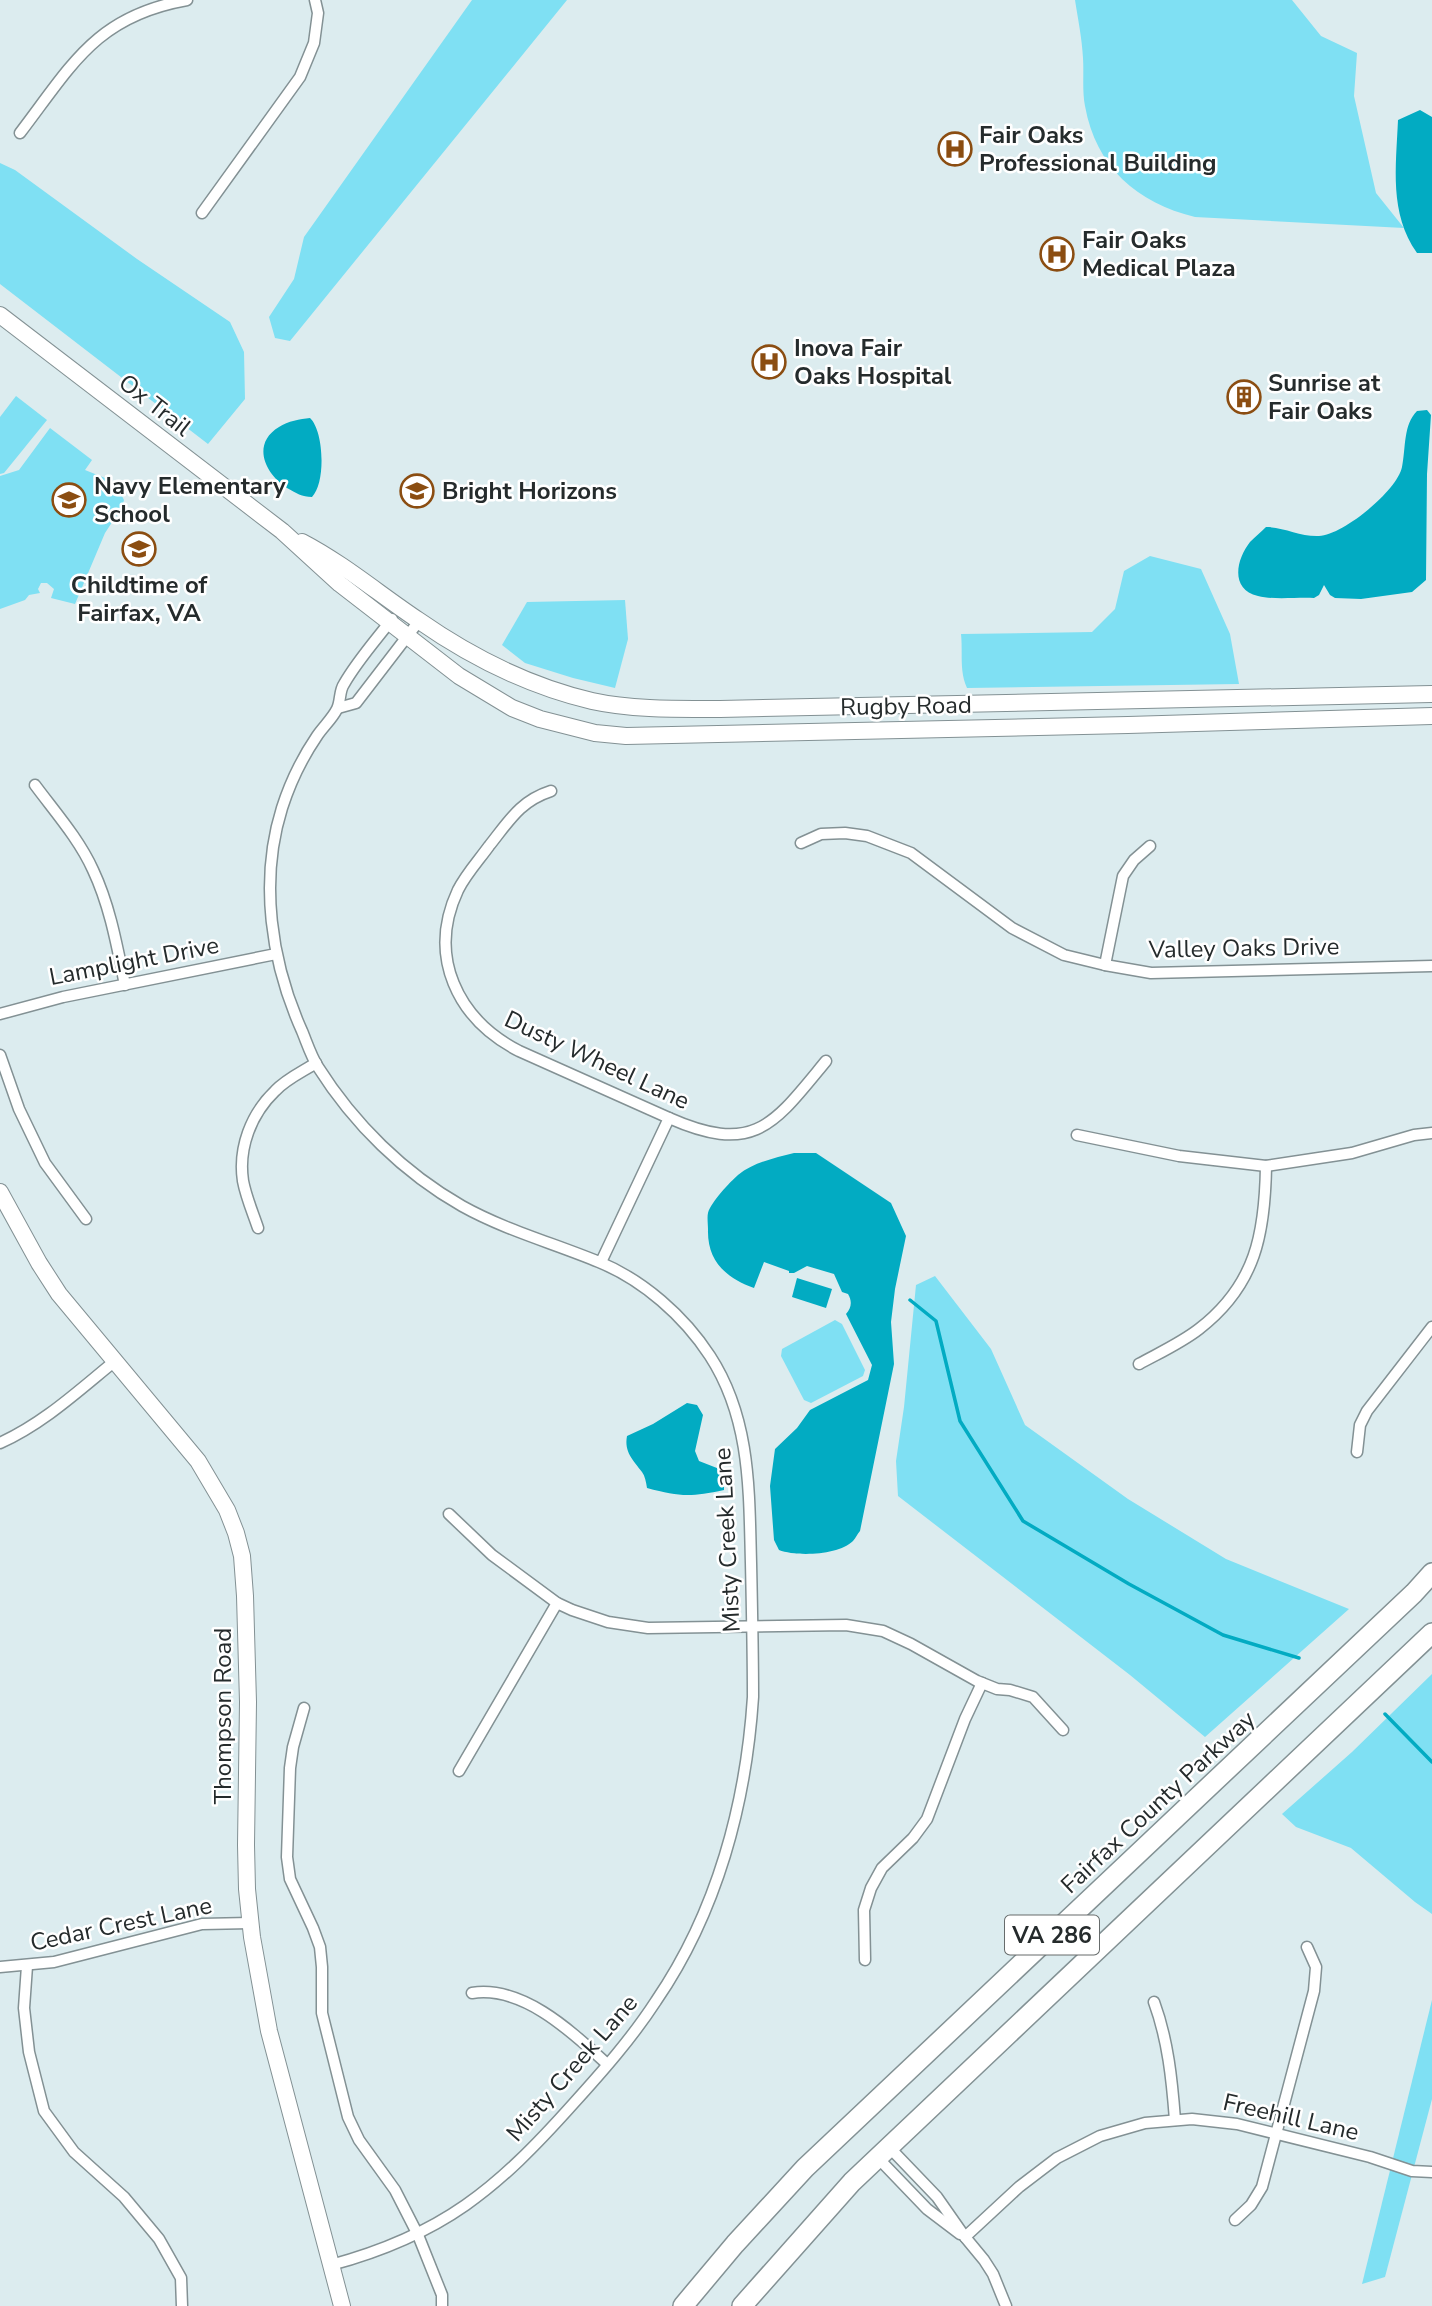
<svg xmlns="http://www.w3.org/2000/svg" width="1432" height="2306" viewBox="0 0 1432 2306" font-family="'Nunito Sans',sans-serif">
	<rect width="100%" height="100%" fill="#dcecef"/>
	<g fill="#7fe0f3">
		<path d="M 472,0 L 567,0 L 290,341 L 275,338 L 269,317 L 294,279 L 304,237 Z"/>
		<path d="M 1075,0 L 1292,0 L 1321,36 L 1357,53 L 1354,96 L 1376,193 L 1404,228 L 1195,217 C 1137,203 1096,167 1085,106 C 1082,91 1084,74 1083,58 C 1082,39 1078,19 1075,0 Z"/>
		<path d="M 0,163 L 15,170 L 137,259 L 230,322 L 244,352 L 245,399 L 208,444 L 0,284 Z"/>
		<path d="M 16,396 L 47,420 L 4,473 L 0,474 L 0,417 Z"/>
		<path d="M 50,428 L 92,460 L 85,470 L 115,482 L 124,500 L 122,507 L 105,533 L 75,604 L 51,598 L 54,589 L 47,583 L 41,583 L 38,589 L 40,593 L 29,595 L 25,600 L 0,609 L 0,476 L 19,470 Z"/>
		<path d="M 1150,556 L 1201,569 L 1230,634 L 1239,684 L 967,688 C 959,670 963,653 961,634 L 1092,632 L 1115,609 L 1124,571 Z"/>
		<path d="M 625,600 L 628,639 L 615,688 L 573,678 L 525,663 L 502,645 L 527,602 Z"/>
		<path d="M 935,1276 L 991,1349 L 1025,1425 L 1128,1499 L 1226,1559 L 1349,1609 L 1205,1737 L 1130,1675 L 898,1496 L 896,1461 L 904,1407 L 916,1285 Z"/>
		<path d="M 835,1320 L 842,1324 L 865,1370 L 863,1376 L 811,1403 L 804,1400 L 781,1356 L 782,1349 Z"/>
		<path d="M 1432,1674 L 1432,1914 L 1415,1902 L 1351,1848 L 1296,1827 L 1282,1814 L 1352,1752 Z"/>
		<path d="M 1432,2000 L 1432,2099 L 1385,2277 L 1362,2284 Z"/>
	</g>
	<g fill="#02abc2">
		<path d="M 1420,110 L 1432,117 L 1432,253 L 1417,253 C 1389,213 1396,167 1398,120 Z"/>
		<path d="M 1427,410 L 1431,415 L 1427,474 L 1426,580 L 1412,592 L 1361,599 L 1335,598 L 1330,595 L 1324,585 L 1319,595 L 1314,598 C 1298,597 1273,600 1258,596 C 1230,589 1236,560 1250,542 C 1255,537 1261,532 1266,527 C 1284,527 1301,537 1319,536 C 1343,535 1397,491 1402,467 C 1406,448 1403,425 1417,411 Z"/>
		<path d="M 310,418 C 324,431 326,483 312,497 C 302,497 296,493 287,488 C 265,474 251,444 279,427 C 288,421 300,419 310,418 Z"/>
		<path d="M 794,1153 L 816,1153 L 891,1203 L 906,1236 L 895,1289 L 891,1322 L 894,1364 L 860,1531 C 857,1534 856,1538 853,1541 C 839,1555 797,1557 779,1550 L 774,1540 L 770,1486 L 775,1449 L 797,1428 L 810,1410 L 868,1380 L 872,1365 L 846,1314 C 852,1307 852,1301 848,1294 L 842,1292 L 834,1274 L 807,1266 L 794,1273 L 789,1273 L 789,1271 L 764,1262 L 754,1288 C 726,1278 707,1261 708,1229 C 708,1225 707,1217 708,1213 C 711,1202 730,1182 738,1175 C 754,1162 775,1158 794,1153 Z"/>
		<path d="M 797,1278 L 832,1289 L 826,1308 L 792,1297 Z"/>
		<path d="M 687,1403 L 697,1405 L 703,1415 L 695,1451 L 699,1461 L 722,1470 L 724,1474 L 724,1490 C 691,1497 680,1497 647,1488 C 646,1482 645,1476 642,1472 C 633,1460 624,1452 627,1436 L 653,1424 Z"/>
	</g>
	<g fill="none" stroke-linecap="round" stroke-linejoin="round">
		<g stroke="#02abc2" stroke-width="3.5">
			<path d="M 910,1300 L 936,1321 L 960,1421 L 1023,1521 L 1129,1584 L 1223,1635 L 1299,1658"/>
			<path d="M 1385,1714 L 1432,1762"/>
		</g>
		<defs>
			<g id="street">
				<path d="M 20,133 C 72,65 96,16 187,0"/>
				<path d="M 202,213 L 300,77 L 314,43 L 318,13 L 315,0"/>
				<path d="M 338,708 L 356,703 L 419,621"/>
				<path d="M 35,785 C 55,812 79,839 93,870 C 110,906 117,946 125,985"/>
				<path d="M 551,791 C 520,801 509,821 489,846 C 479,860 466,874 458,890 C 427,956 457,1019 519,1051 L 669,1118 C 755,1156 774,1124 826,1061"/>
				<path d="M 801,843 L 821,834 L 845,833 L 867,836 L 911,853 L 1012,928 L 1064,955 L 1105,965 L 1151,973 L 1432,966"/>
				<path d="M 1105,965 L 1123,876 L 1134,860 L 1150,846"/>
				<path d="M 0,1014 L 63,997 L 276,954"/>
				<path d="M 0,1055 L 19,1109 L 45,1163 L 86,1219"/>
				<path d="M 1077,1135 L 1179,1156 L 1266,1166 L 1352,1153 L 1414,1135 L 1432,1133"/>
				<path d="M 258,1228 C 253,1213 246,1197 243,1181 C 238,1148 251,1114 275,1091 C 286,1079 302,1072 316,1063"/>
				<path d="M 601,1262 L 669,1118"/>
				<path d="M 1139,1364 C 1159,1353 1181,1343 1199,1329 C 1256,1285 1265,1233 1266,1166"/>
				<path d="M 0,1443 C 44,1423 78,1391 115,1361"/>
				<path d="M 1357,1452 L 1360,1425 L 1367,1411 L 1432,1327"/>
				<path d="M 449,1514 L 492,1555 L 557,1603 L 572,1610 L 608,1622 L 648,1628 L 846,1625 L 883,1631 L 911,1644 L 977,1681 L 997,1689 L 1010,1690 L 1033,1697 L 1063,1730"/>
				<path d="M 304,1708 L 293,1747 L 290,1768 L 287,1857 L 290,1879 L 313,1928 L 320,1947 L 322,1967 L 322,2013 L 348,2117 L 359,2140 L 395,2190 L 418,2235 L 442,2295 L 442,2306"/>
				<path d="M 459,1771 L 557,1603"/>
				<path d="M 865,1960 L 864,1910 L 871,1888 L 882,1868 L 913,1838 L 927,1819 L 965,1719 L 982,1683"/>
				<path d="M 27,1966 L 24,2008 L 29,2052 L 44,2111 L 74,2152 L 124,2197 L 159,2239 L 181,2278 L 182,2306"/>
				<path d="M 0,1967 L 54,1962 L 202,1924 L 250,1923"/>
				<path d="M 472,1993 C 523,1985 572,2032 607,2064"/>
				<path d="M 1154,2002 C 1168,2040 1172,2080 1175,2120"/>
				<path d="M 889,2147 L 937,2197 L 965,2237 L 984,2260 L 993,2274 L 1006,2306"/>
				<path d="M 878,2158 L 927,2209 L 960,2234"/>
				<path d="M 1235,2220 L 1251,2205 L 1262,2187 L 1314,1991 L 1316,1967 L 1307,1947"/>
				<path d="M 965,2237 L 1019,2187 L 1057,2158 L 1100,2136 L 1145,2123 L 1192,2119 L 1237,2124 L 1370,2157 L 1412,2171 L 1432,2172"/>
				<path d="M 331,2265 C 443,2235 497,2189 573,2104 C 602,2072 632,2038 656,2001 C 717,1912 746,1804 753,1697 C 753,1653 752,1608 751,1563 C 749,1491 751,1419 710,1356 C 684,1316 643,1280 599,1262 C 553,1243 505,1230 462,1206 C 404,1173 354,1124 318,1067 C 311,1056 307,1043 302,1031 C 271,962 259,881 282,808 C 290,783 302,758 317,736 C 323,727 332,719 337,709 C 341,701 339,691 344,684 C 357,661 376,640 392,619"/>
			</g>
			<g id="secondary">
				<path d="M 0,315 L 282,531 L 340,584 L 459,676 L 512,708 L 540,719 L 595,733 L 626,736 L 1128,725 L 1432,716"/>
				<path d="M 302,542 C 344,564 379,594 418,620 C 471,657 528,686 592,701 C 633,710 677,709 720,709 L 1432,694"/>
				<path d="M 0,1192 L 39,1263 L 59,1294 L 198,1461 L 227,1510 L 236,1533 L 242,1556 L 245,1596 L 248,1702 L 246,1845 L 247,1889 L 252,1937 L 269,2031 L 342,2306"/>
			</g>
			<g id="highway">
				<path d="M 683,2306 L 735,2244 L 805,2168 L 1414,1593 L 1432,1573"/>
				<path d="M 742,2306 L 852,2182 L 1432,1633"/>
			</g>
		</defs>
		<use href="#street" stroke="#839194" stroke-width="13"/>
		<use href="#secondary" stroke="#839194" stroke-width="18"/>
		<use href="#highway" stroke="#839194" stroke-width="22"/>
		<use href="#street" stroke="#fff" stroke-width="10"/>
		<use href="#secondary" stroke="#fff" stroke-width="16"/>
		<use href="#highway" stroke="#fff" stroke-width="19"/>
	</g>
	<defs>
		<symbol id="hospital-ring" viewBox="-11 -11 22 22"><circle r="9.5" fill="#fff" stroke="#8b4d11" stroke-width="1.5"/><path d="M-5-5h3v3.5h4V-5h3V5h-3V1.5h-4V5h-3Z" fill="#8b4d11"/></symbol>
		<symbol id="building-ring" viewBox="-11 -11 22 22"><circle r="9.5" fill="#fff" stroke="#8b4d11" stroke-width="1.5"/><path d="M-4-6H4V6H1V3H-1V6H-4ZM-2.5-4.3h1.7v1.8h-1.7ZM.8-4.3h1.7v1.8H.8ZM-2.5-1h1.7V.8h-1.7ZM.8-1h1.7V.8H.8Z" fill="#8b4d11"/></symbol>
		<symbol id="school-ring" viewBox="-11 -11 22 22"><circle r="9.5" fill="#fff" stroke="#8b4d11" stroke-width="1.5"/><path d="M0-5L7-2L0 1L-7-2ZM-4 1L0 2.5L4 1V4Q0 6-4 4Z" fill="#8b4d11"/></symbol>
	</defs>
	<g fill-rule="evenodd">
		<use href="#hospital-ring" x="936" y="130" width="38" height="38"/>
		<use href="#hospital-ring" x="1038" y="235" width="38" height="38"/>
		<use href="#hospital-ring" x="750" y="343" width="38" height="38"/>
		<use href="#building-ring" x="1225" y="378" width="38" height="38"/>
		<use href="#school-ring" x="398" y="472" width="38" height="38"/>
		<use href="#school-ring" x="50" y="481" width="38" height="38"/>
		<use href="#school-ring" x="120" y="530" width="38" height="38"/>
	</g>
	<g text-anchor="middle" stroke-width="5" stroke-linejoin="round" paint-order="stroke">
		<rect fill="#fff" stroke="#666b6b" stroke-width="2" x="1005" y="1915.5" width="94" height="39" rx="5"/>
		<g font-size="23" font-weight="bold" fill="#252b2c">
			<text x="1052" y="1943">VA 286</text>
		</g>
		<g font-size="24" font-weight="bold" fill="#252b2c" stroke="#fff" text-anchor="start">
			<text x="979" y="143">Fair Oaks<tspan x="979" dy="28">Professional Building</tspan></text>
			<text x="1082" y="248">Fair Oaks<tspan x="1082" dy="28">Medical Plaza</tspan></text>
			<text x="794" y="356">Inova Fair<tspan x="794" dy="28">Oaks Hospital</tspan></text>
			<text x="1268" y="391">Sunrise at<tspan x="1268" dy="28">Fair Oaks</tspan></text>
			<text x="94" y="494">Navy Elementary<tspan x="94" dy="28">School</tspan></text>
			<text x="442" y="499">Bright Horizons</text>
			<text x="139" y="593" text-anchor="middle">Childtime of<tspan x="139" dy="28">Fairfax, VA</tspan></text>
		</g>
		<g font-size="24" fill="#252b2c" stroke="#fff">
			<text transform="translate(155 405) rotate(38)" y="8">Ox Trail</text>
			<text transform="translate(906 706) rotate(-1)" y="8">Rugby Road</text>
			<text transform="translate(1244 948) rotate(-1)" y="8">Valley Oaks Drive</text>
			<text transform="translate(134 961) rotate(-11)" y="8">Lamplight Drive</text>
			<text transform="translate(597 1060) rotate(25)" y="8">Dusty Wheel Lane</text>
			<text transform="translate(727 1540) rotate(-93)" y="8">Misty Creek Lane</text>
			<text transform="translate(223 1716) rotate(-90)" y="8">Thompson Road</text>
			<text transform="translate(1158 1802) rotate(-43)" y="8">Fairfax County Parkway</text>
			<text transform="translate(121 1924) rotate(-12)" y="8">Cedar Crest Lane</text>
			<text transform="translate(572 2068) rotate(-49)" y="8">Misty Creek Lane</text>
			<text transform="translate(1291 2117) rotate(13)" y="8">Freehill Lane</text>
		</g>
	</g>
</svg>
